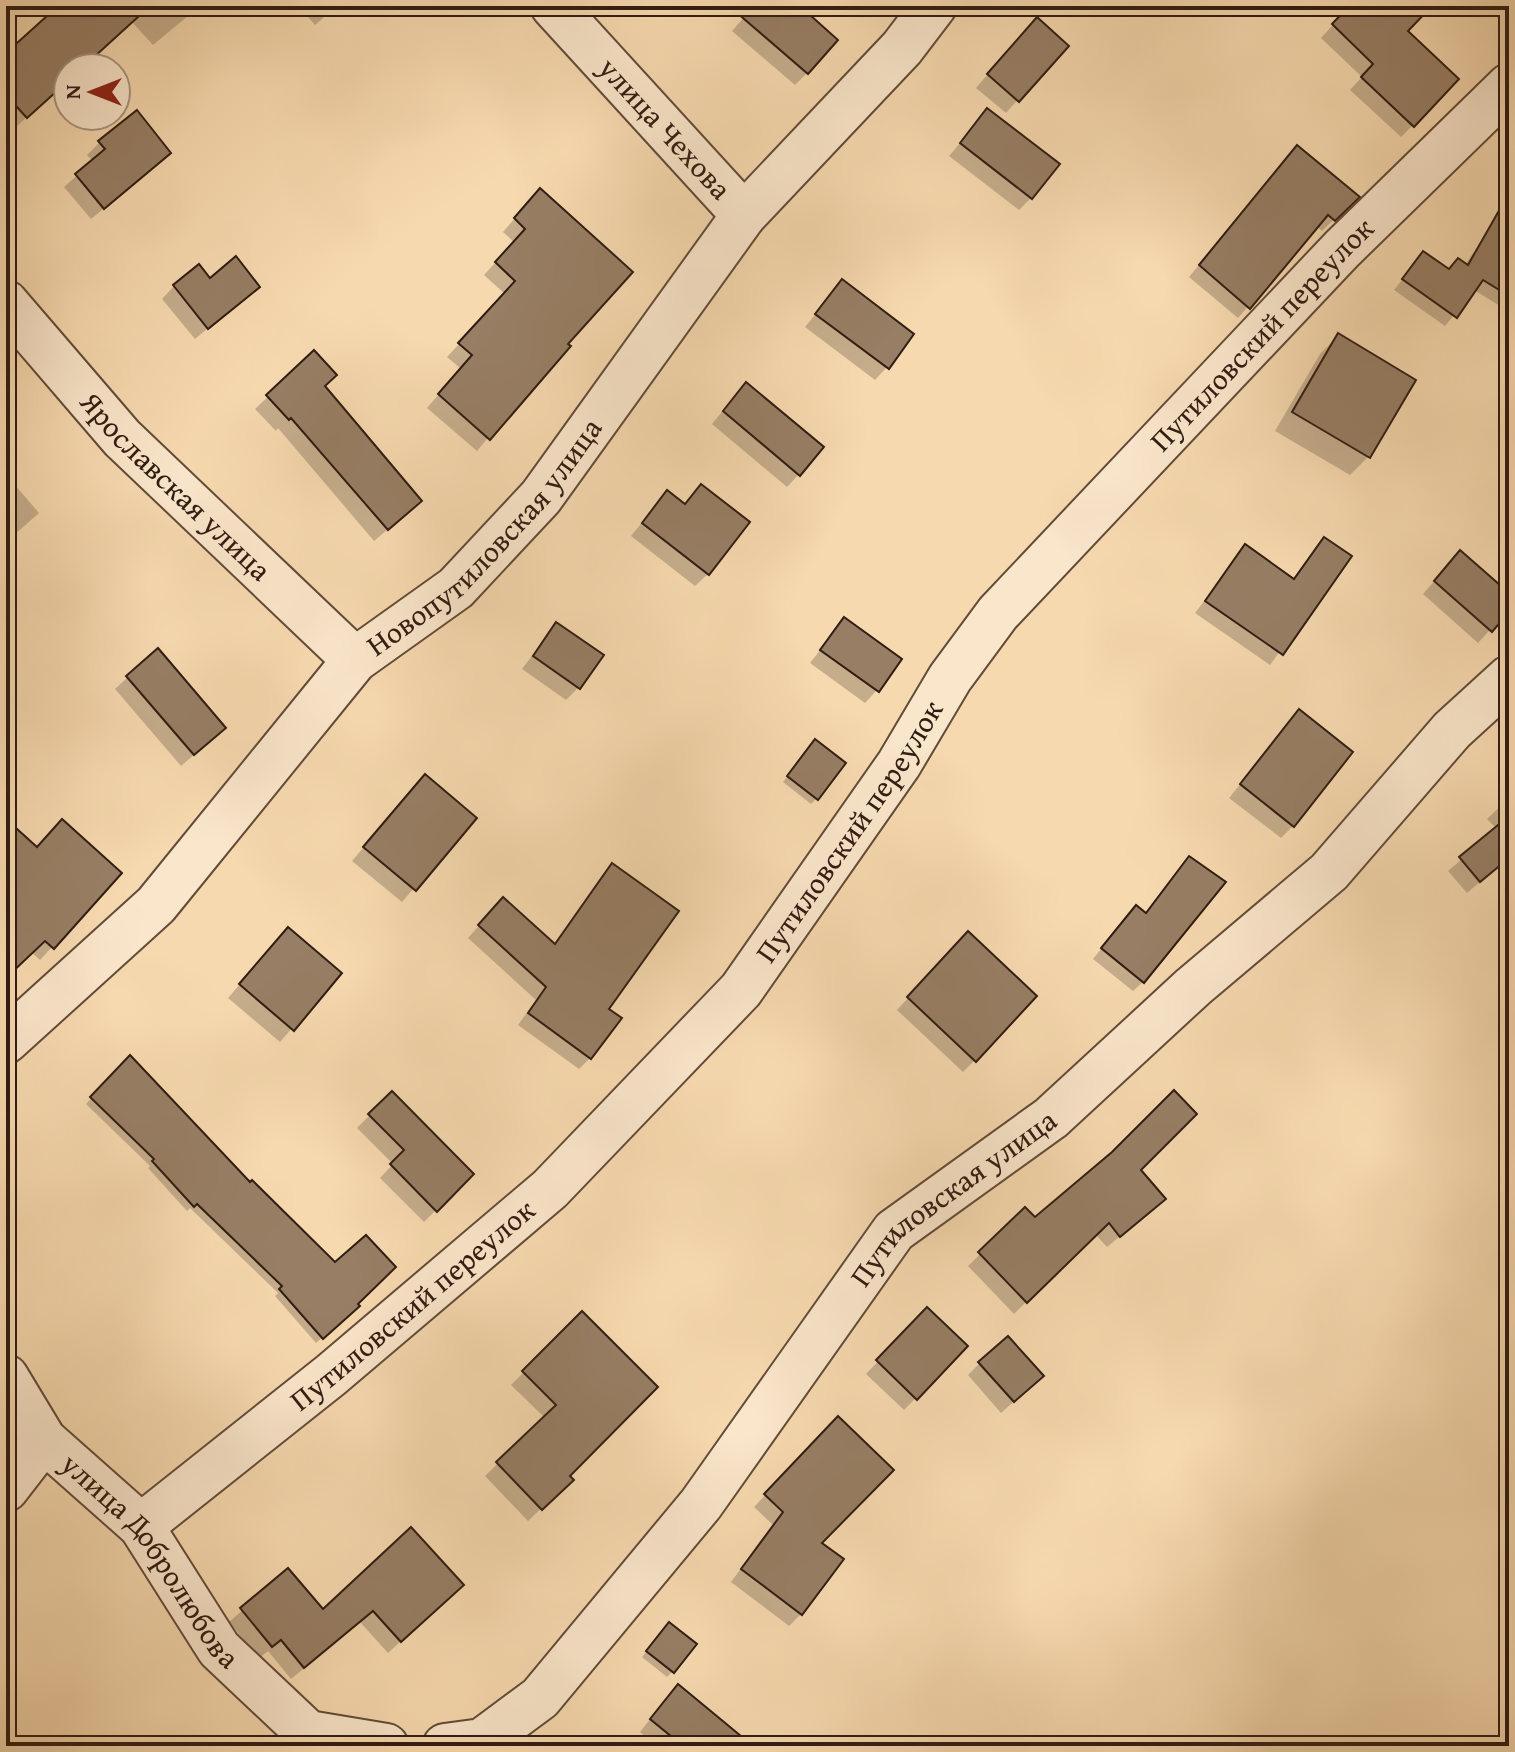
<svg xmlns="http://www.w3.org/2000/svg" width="1515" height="1752" viewBox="0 0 1515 1752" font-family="'Gentium Book Plus',serif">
	<rect width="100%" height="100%" fill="#f7d9af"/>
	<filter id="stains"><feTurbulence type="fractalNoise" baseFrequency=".0025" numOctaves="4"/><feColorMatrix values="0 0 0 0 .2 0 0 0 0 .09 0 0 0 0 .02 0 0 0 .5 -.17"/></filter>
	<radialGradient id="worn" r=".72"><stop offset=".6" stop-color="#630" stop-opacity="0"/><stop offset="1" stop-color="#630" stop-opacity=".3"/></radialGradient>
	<g fill="#0003">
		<path d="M 123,6 L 200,6 L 153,45 L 120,9 Z"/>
		<path d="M 298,6 L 337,6 L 315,25 Z"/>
		<path d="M 754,6 L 796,6 L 807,73 L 795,85 L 732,31 Z"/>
		<path d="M 1121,6 L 1142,6 L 1133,16 Z"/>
		<path d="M 1350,6 L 1427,6 L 1406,31 L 1413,125 L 1401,137 L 1350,90 L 1362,77 L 1321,38 Z"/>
		<path d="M 1024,32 L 1066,46 L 1006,113 L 976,88 Z"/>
		<path d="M 6,56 L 80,68 L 68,68 L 68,79 L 14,129 L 6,121 Z"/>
		<path d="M 987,111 L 1031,198 L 1019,210 L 949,156 Z"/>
		<path d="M 100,142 L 157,165 L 91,219 L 64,187 L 93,161 L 87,155 Z"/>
		<path d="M 1286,159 L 1357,197 L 1322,231 L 1317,226 L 1238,318 L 1189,277 Z"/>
		<path d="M 528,203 L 565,344 L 477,451 L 427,408 L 461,369 L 447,357 L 505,294 L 484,275 L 514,242 L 503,232 Z"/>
		<path d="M 1489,230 L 1509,242 L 1509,298 L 1500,306 L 1474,290 L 1445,326 L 1394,290 L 1423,253 L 1448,271 L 1465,265 Z"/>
		<path d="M 209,280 L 258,287 L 195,339 L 162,299 L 174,286 Z"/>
		<path d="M 842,282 L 887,367 L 875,380 L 805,327 Z"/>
		<path d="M 1338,336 L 1368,457 L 1350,475 L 1275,431 L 1320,354 Z"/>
		<path d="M 314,353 L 323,386 L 407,513 L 374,541 L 278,428 L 276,431 L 255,409 Z"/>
		<path d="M 734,397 L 799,474 L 787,487 L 712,424 Z"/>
		<path d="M 15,485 L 39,513 L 6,542 L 6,493 Z"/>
		<path d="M 701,486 L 708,574 L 695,586 L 631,536 L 667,492 L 684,505 Z"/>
		<path d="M 1324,540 L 1349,557 L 1270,665 L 1195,613 L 1246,547 L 1292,580 Z"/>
		<path d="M 1448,565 L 1509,596 L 1509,609 L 1478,643 L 1423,594 Z"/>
		<path d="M 844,620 L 877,690 L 865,703 L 810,663 Z"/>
		<path d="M 556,624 L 578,688 L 566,700 L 522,669 Z"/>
		<path d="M 128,677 L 211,740 L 181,766 L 115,689 Z"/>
		<path d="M 1299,712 L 1293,826 L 1281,838 L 1229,798 Z"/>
		<path d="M 810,748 L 817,798 L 811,804 L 783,782 Z"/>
		<path d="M 413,789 L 474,818 L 402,902 L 352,861 Z"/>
		<path d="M 1509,798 L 1509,857 L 1467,893 L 1448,871 L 1497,829 L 1487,819 Z"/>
		<path d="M 6,836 L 52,947 L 40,960 L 31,952 L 6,976 Z"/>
		<path d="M 1189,858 L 1143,982 L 1133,991 L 1093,959 L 1126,918 L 1144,915 Z"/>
		<path d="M 612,866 L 607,1010 L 590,1058 L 579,1069 L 518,1025 L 536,1000 L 468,938 L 492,911 L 553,945 Z"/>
		<path d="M 276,942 L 340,973 L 280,1042 L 228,998 Z"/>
		<path d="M 956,946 L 975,1060 L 963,1072 L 897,1010 Z"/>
		<path d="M 130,1058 L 355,1304 L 352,1312 L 316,1343 L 275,1296 L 278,1293 L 190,1208 L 187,1211 L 148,1168 L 150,1166 L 86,1104 Z"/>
		<path d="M 392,1093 L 472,1174 L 424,1222 L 380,1178 L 393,1164 L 357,1128 Z"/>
		<path d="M 1139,1170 L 1151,1211 L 1107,1247 L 1095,1234 L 1014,1314 L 968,1266 L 1025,1210 L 1035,1220 Z"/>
		<path d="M 927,1310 L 966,1346 L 904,1410 L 866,1374 Z"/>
		<path d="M 582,1314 L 567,1476 L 571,1480 L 528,1521 L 485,1476 L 545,1418 L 511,1385 Z"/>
		<path d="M 980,1363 L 1029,1388 L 1001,1413 L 968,1375 Z"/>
		<path d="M 838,1419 L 819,1543 L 801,1614 L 789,1626 L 731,1582 L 773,1525 L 754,1507 Z"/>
		<path d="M 288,1570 L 323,1612 L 449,1597 L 388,1653 L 360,1622 L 291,1679 L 268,1651 L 259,1658 L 229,1622 Z"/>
		<path d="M 664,1630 L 672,1672 L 667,1677 L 642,1657 Z"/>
		<path d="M 666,1699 L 750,1746 L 656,1746 L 640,1732 Z"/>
	</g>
	<g fill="#977e64" stroke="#301c12" stroke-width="2">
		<path d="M 58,6 L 150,6 L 82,68 L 68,68 L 68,81 L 27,118 L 6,95 L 6,53 Z"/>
		<path d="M 729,6 L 800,6 L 838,40 L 808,74 Z"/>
		<path d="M 1349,6 L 1432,6 L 1408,31 L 1459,79 L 1414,127 L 1361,77 L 1373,64 L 1332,24 Z"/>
		<path d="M 1037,17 L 1069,46 L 1019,102 L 987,74 Z"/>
		<path d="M 987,108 L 1060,164 L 1032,199 L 960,143 Z"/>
		<path d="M 137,110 L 171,153 L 104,209 L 75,174 L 105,149 L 98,141 Z"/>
		<path d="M 1297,145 L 1360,197 L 1335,221 L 1328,215 L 1250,309 L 1199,265 Z"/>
		<path d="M 540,188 L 633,272 L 568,344 L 571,346 L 490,440 L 438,394 L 472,355 L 458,343 L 515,281 L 495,262 L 525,229 L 514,218 Z"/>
		<path d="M 1509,193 L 1509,296 L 1483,280 L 1457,318 L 1402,279 L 1423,251 L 1449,269 L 1458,258 L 1468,265 Z"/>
		<path d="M 236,256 L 260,287 L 208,329 L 173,285 L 199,264 L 210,278 Z"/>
		<path d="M 842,279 L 914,334 L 889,369 L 815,314 Z"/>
		<path d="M 1338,333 L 1416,380 L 1370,458 L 1292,412 Z"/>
		<path d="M 314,350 L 337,375 L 325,386 L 422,501 L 388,530 L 291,418 L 289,420 L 266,395 Z"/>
		<path d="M 746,382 L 824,447 L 800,476 L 723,411 Z"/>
		<path d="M 701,484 L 750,522 L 709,575 L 642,523 L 667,490 L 685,504 Z"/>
		<path d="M 1324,537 L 1352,556 L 1283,655 L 1205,601 L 1245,544 L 1294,579 Z"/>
		<path d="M 1460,550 L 1509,593 L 1509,612 L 1492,632 L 1434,581 Z"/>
		<path d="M 844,617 L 902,659 L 879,692 L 820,650 Z"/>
		<path d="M 556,622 L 604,655 L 580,689 L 533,656 Z"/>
		<path d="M 158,648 L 226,728 L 194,755 L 126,676 Z"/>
		<path d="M 1299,709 L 1353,752 L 1294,827 L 1240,784 Z"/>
		<path d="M 815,739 L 846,763 L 818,800 L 787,776 Z"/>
		<path d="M 425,774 L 477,818 L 416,891 L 363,847 Z"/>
		<path d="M 1509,816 L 1509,858 L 1480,882 L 1459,857 Z"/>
		<path d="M 6,819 L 37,847 L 62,819 L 122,873 L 54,949 L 45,941 L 6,978 Z"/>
		<path d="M 1189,856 L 1226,882 L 1144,983 L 1101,948 L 1136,905 L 1146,913 Z"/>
		<path d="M 612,863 L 679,911 L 609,1009 L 622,1018 L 591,1059 L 528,1013 L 546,987 L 478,925 L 503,897 L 555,944 Z"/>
		<path d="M 288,927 L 342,973 L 294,1031 L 239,984 Z"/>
		<path d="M 968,931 L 1037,996 L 976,1062 L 907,997 Z"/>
		<path d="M 130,1055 L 250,1182 L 252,1180 L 335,1262 L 366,1235 L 396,1267 L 358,1304 L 360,1306 L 323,1339 L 279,1289 L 282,1286 L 197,1204 L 194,1207 L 152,1161 L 154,1159 L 90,1097 Z"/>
		<path d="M 1174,1090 L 1197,1114 L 1141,1170 L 1166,1199 L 1120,1237 L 1109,1223 L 1027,1303 L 978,1252 L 1025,1207 L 1035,1217 L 1112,1152 Z"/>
		<path d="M 392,1091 L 474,1174 L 437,1212 L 390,1164 L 404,1150 L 368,1114 Z"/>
		<path d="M 927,1307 L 968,1346 L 917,1400 L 876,1360 Z"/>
		<path d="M 582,1311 L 658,1387 L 570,1476 L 574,1480 L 542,1510 L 496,1462 L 556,1405 L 522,1371 Z"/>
		<path d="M 1008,1336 L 1044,1376 L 1014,1402 L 978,1362 Z"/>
		<path d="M 838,1416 L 894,1470 L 822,1543 L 844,1559 L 802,1615 L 741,1569 L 783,1512 L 764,1494 Z"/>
		<path d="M 411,1527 L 464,1585 L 401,1642 L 373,1611 L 304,1668 L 281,1640 L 272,1647 L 240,1608 L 288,1568 L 323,1609 Z"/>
		<path d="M 669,1622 L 697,1644 L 674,1673 L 646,1651 Z"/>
		<path d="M 678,1684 L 753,1746 L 683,1746 L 650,1719 Z"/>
	</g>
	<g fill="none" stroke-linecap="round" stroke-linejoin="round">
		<defs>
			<g id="minor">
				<path id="s1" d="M 553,6 L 744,215"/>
				<path id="s2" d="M 6,303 L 122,438 L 355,660"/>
				<path id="s3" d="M 6,1041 L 156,905 L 355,660 L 456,588 L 541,497 L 744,215 L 902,48 L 934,6"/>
				<path id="s4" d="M 6,1377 L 44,1440 L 141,1526 L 219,1649 L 308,1733 L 386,1746"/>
				<path d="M 6,1489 L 44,1440"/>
				<path id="s5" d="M 141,1526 L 331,1375 L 550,1189 L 741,990 L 899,764 L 950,678 L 998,613 L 1342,249 L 1509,86"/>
				<path id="s6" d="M 445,1746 L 482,1741 L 540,1698 L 701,1504 L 894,1231 L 1051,1118 L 1193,987 L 1329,872 L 1452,730 L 1509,678"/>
			</g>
		</defs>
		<use href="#minor" stroke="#624b39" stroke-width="48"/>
		<use href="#minor" stroke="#fae6cb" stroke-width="44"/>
	</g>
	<g text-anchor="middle" stroke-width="6" stroke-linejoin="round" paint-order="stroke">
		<g font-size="30" fill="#301c12" stroke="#fae6cb">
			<text dy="10" stroke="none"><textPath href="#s1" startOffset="166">улица Чехова</textPath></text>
			<text dy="10" stroke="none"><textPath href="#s5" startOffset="1646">Путиловский переулок</textPath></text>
			<text dy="10" stroke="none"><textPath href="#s2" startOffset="250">Ярославская улица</textPath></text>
			<text dy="10" stroke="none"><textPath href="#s3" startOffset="698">Новопутиловская улица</textPath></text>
			<text dy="10" stroke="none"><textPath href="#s5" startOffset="998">Путиловский переулок</textPath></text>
			<text dy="10" stroke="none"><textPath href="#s6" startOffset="762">Путиловская улица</textPath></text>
			<text dy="10" stroke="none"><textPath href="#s5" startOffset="350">Путиловский переулок</textPath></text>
			<text dy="10" stroke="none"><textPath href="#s4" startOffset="236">улица Добролюбова</textPath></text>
		</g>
	</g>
	<rect width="1515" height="1752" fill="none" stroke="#f7d9af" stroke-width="32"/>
	<rect x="8" y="8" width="1499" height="1736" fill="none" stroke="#301c12" stroke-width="4"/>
	<rect x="16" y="16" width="1483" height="1720" fill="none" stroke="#301c12" stroke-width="2"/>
	<g transform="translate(92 92) rotate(270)"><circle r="38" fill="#fae6cb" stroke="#a99581" stroke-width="2"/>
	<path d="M0-6L14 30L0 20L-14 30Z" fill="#8f2418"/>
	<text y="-12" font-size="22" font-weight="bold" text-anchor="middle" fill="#301c12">N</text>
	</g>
	<rect width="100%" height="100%" filter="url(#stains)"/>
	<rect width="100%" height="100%" fill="url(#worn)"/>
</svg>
